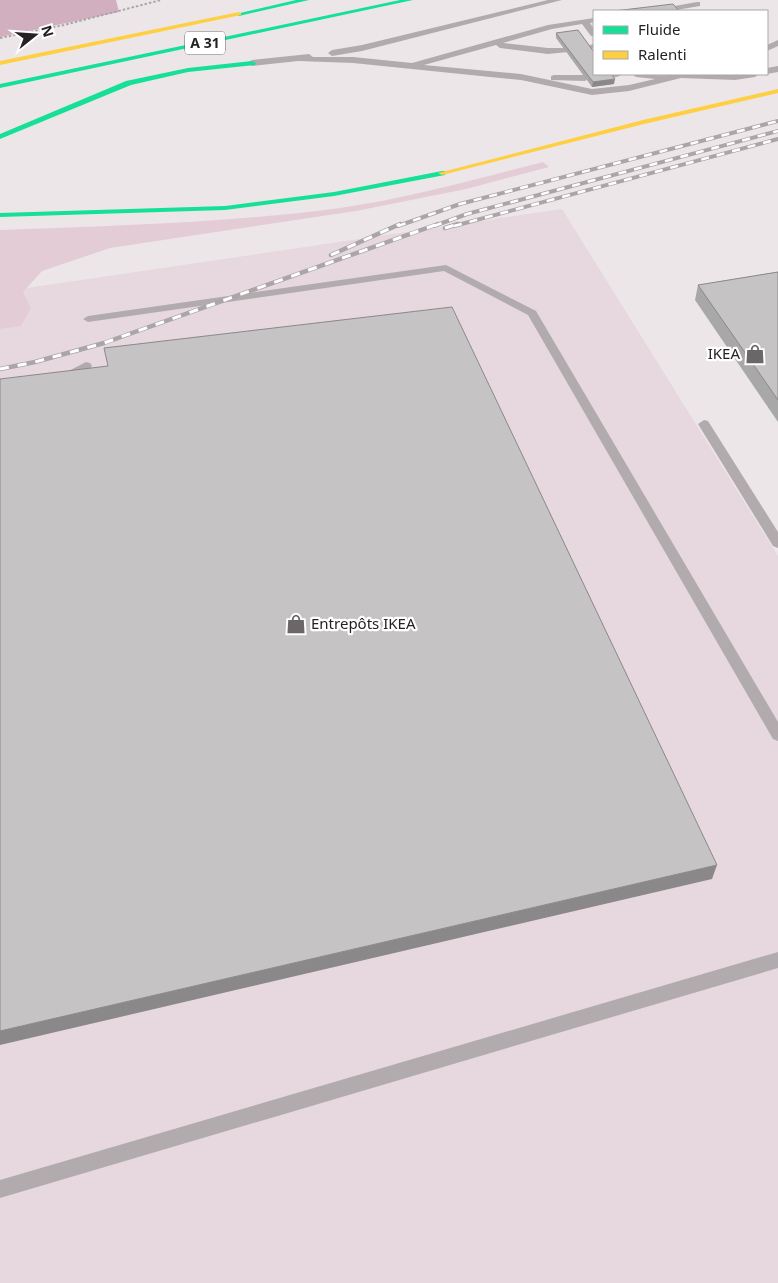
<svg xmlns="http://www.w3.org/2000/svg" width="778" height="1283" viewBox="0 0 778 1283" font-family="'Noto Sans',sans-serif">
	<rect width="100%" height="100%" fill="#ece6e9"/>
	<path fill="#e6d8de" d="M 562,209 L 778,556 L 778,1283 L 0,1283 L 0,292 Z"/>
	<path fill="#e4ccd6" d="M 543,162 L 549,167 L 466,189 L 356,211 L 110,248 L 42,271 L 23,292 L 31,308 L 21,326 L 0,329 L 0,230 C 113,226 227,223 340,208 C 409,198 476,179 543,162 Z"/>
	<path fill="#d2afbe" d="M 0,0 L 116,0 L 119,12 L 0,37 Z"/>
	<g fill="none" stroke-linecap="round" stroke-linejoin="round">
		<path stroke="#aba5a7" stroke-width="2" stroke-dasharray="2.5 2" stroke-linecap="butt" d="M 0,38 L 64,25 L 161,0"/>
		<g fill="#b2abae" fill-rule="evenodd">
			<path d="M 548,0 L 562,0 L 362,51 L 332,56 L 328,53 L 332,50 L 362,45 Z"/>
			<path d="M 697,2 L 700,2 L 700,6 L 670,11 L 654,11 L 658,9 Z"/>
			<path d="M 594,18 L 594,22 L 590,23 L 594,29 L 594,36 L 591,36 L 582,24 L 552,29 L 503,43 L 548,48 L 568,48 L 568,52 L 548,54 L 500,48 L 496,45 L 424,65 L 521,74 L 592,89 L 629,85 L 655,79 L 636,77 L 632,74 C 647,74 662,77 675,74 L 759,74 L 755,77 L 735,80 L 681,78 L 629,91 L 592,95 L 521,80 L 353,63 L 298,61 L 252,66 L 248,63 L 252,60 L 309,54 L 313,57 L 353,57 L 412,63 L 548,25 Z"/>
			<path d="M 778,40 L 778,46 L 767,51 L 767,45 Z"/>
			<path d="M 594,44 L 594,48 L 587,50 L 583,47 Z"/>
			<path d="M 778,66 L 778,72 L 767,74 L 767,68 Z"/>
			<path d="M 603,74 L 622,74 C 619,78 609,78 604,77 Z"/>
			<path d="M 554,75 L 585,75 L 589,78 L 585,81 L 551,80 L 551,76 Z"/>
			<path d="M 446,265 L 536,311 L 778,722 L 778,741 L 773,739 L 528,315 L 444,271 L 88,322 L 83,319 L 88,316 Z"/>
			<path d="M 86,362 L 90,363 L 92,366 L 90,369 L 69,381 L 61,381 L 59,378 L 61,375 Z"/>
			<path d="M 704,420 L 708,421 L 778,532 L 778,548 L 773,546 L 698,424 Z"/>
			<path d="M 778,952 L 778,968 L 0,1198 L 0,1180 Z"/>
		</g>
		<g fill="#16e098" fill-rule="evenodd">
			<path d="M 296,0 L 309,0 L 239,16 L 236,14 Z"/>
			<path d="M 400,0 L 413,0 L 0,88 L 0,84 Z"/>
			<path d="M 252,61 L 256,63 L 255,65 L 188,72 L 131,85 L 0,139 L 0,134 L 126,81 L 188,68 Z"/>
			<path d="M 442,171 L 445,171 L 445,175 L 334,196 L 225,210 L 0,217 L 0,213 L 225,206 L 334,192 Z"/>
		</g>
		<g fill="#ffcf43" fill-rule="evenodd">
			<path d="M 239,12 L 241,13 L 241,15 L 0,65 L 0,61 Z"/>
			<path d="M 778,89 L 778,93 L 644,124 L 442,175 L 438,173 L 643,120 Z"/>
		</g>
		<defs>
			<g id="rail-far1">
				<path d="M 398,226 L 460,204 L 778,121"/>
				<path d="M 434,226 L 467,214 L 778,131"/>
				<path d="M 454,226 L 778,139"/>
			</g>
			<g id="rail">
				<path d="M 445,228 L 458,224"/>
				<path d="M 331,255 L 400,224"/>
				<path d="M 0,369 L 35,362 L 104,343 L 438,224"/>
			</g>
		</defs>
		<use href="#rail-far1" stroke="#aba5a8" stroke-width="4"/>
		<use href="#rail" stroke="#aba5a8" stroke-width="4.5"/>
		<use href="#rail-far1" stroke="#fff" stroke-width="2.5" stroke-dasharray="8" stroke-linecap="butt"/>
		<use href="#rail" stroke="#fff" stroke-width="3" stroke-dasharray="9" stroke-linecap="butt"/>
	</g>
	<g fill="#a9a8a8">
		<path d="M 556,33 L 614,84 L 592,87 L 556,38 Z"/>
		<path d="M 778,272 L 778,422 L 695,300 L 698,285 Z"/>
	</g>
	<g fill="#8a8888">
		<path d="M 615,79 L 614,84 L 592,87 L 593,82 Z"/>
		<path d="M 717,865 L 712,879 L 0,1045 L 0,1031 Z"/>
	</g>
	<g fill="#c5c3c3" stroke="#8a8888">
		<path d="M 673,4 L 679,11 L 614,11 Z"/>
		<path d="M 578,30 L 594,52 L 594,74 L 611,74 L 615,79 L 593,82 L 556,33 Z"/>
		<path d="M 778,272 L 778,400 L 698,285 Z"/>
		<path d="M 452,307 L 717,865 L 0,1031 L 0,379 L 108,366 L 104,348 Z"/>
	</g>
	<defs>
		<symbol id="shop-bare" viewBox="-9 -9 18 18"><path d="M-5-2.5h2.3a2.7 3.5 0 0 1 5.4 0H5L5.5 6h-11ZM-1.5-2.5h3a1.5 2.3 0 0 0-3 0Z" fill="#6b6768" stroke="#fff" stroke-width="2.5" paint-order="stroke"/></symbol>
	</defs>
	<g fill-rule="evenodd">
		<use href="#shop-bare" x="741" y="340" width="28" height="28"/>
		<use href="#shop-bare" x="282" y="610" width="28" height="28"/>
	</g>
	<g text-anchor="middle" stroke-width="4.5" stroke-linejoin="round" paint-order="stroke">
		<rect fill="#fff" stroke="#676465" stroke-width="1" x="185" y="31.5" width="40" height="23" rx="4"/>
		<g font-size="14" font-weight="bold" fill="#262223">
			<text x="205" y="48">A 31</text>
		</g>
		<g font-size="15" fill="#262223" stroke="#fff" text-anchor="end">
			<text x="740" y="359">IKEA</text>
			<text x="311" y="629" text-anchor="start">Entrepôts IKEA</text>
		</g>
	</g>
	<rect x="593" y="10" width="175" height="65" fill="#ffffff" stroke="#a8a7a7"/>
	<rect x="603" y="26" width="25" height="8" fill="#16e098" stroke="#a8a7a7"/>
	<text x="638" y="35" font-size="15" fill="#262223">Fluide</text>
	<rect x="603" y="51" width="25" height="8" fill="#ffcf43" stroke="#a8a7a7"/>
	<text x="638" y="60" font-size="15" fill="#262223">Ralenti</text>
	<g transform="translate(35 35) rotate(73)" stroke="#ffffff" stroke-width="4" paint-order="stroke">
	<path d="M0-4L9 19L0 12L-9 19Z" fill="#262223"/>
	<text y="-8" font-size="14" font-weight="bold" text-anchor="middle" fill="#262223">N</text>
	</g>
</svg>
